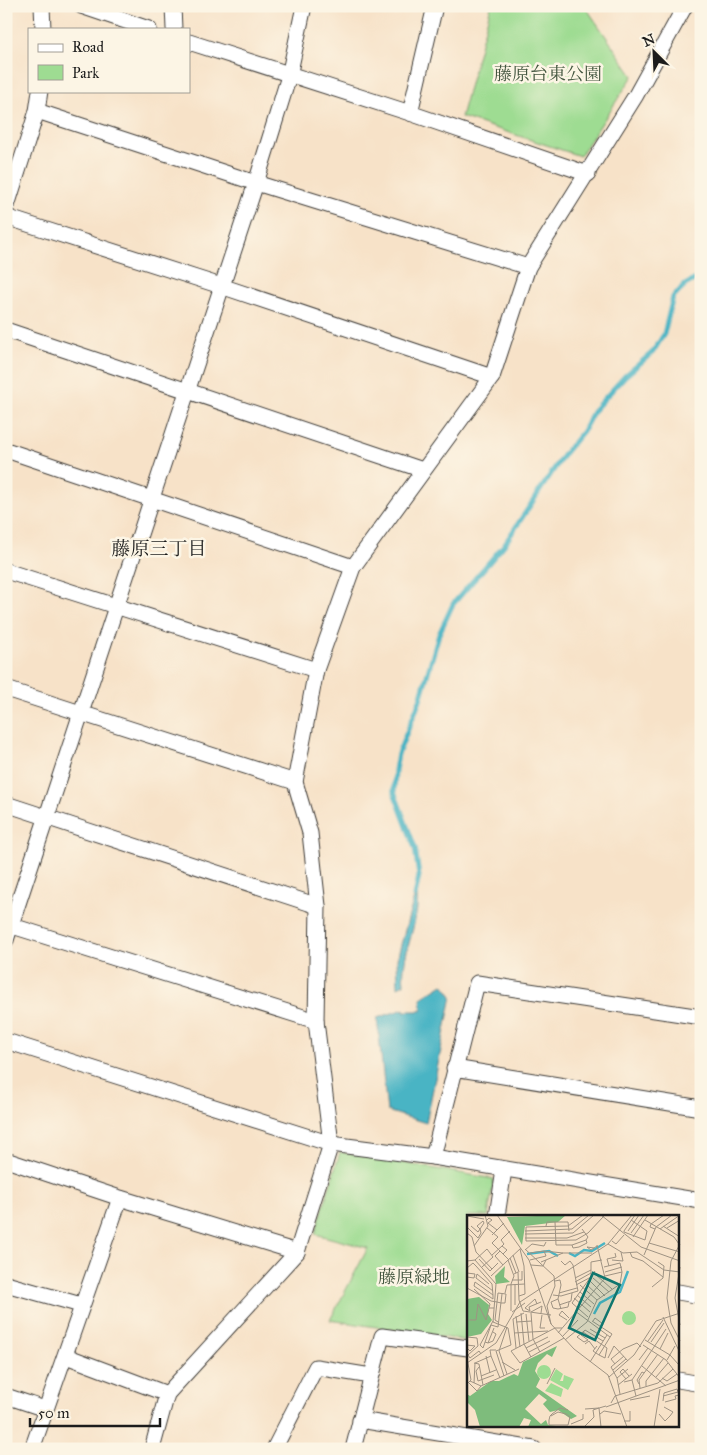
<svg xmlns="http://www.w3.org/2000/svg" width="707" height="1455" viewBox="0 0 707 1455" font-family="'IM FELL Great Primer','Noto Serif JP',serif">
	<rect width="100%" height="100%" fill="#fcf5e5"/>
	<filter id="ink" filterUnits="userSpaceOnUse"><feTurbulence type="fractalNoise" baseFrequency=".02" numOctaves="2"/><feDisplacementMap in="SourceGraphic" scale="10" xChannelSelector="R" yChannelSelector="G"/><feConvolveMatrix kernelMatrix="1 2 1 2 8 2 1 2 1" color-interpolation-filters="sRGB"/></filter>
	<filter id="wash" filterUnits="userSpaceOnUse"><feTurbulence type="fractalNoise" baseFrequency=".0096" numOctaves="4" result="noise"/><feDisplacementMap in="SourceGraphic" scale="20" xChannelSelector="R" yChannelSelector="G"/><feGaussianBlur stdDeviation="1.12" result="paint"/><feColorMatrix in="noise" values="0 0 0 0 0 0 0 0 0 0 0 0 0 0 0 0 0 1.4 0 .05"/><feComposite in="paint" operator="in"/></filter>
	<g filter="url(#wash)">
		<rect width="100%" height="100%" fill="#f7e2c8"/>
		<g fill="#9edc92" stroke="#5d7c57">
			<path d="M 491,6 L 585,6 L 633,76 L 580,156 L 461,117 Z"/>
			<path d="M 340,1152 L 494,1179 L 488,1216 L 468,1216 L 468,1341 L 330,1320 L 368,1248 L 315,1234 Z"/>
		</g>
		<g fill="#48b4c4" stroke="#326870">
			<path d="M 416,890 C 423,917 400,953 404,984 L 398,987 L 397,959 Z"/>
			<path d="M 443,984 L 452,996 L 426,1123 L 387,1111 L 377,1018 L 404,1009 L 404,1011 L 422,1011 L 421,998 Z"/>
		</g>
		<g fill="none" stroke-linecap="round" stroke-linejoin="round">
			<path stroke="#48b4c4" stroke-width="5" d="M 415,896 L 419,876 L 415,848 L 394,792 L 395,770 L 398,754 L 420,700 L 439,634 L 453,604 L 504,545 L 564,454 L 583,431 L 594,410 L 625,376 L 653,352 L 664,334 L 673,297 L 685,285 L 701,276"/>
		</g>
	</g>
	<g filter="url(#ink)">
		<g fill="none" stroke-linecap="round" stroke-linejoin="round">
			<defs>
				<g id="minor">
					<path d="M 42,6 L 43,29"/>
					<path d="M 81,6 L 149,29"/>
					<path d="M 173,6 L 174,29"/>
					<path d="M 189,42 L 410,113 L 588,174"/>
					<path d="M 37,111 L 256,183 L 528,267"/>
					<path d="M 410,113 L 435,6"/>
					<path d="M 6,209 L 37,111 L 40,91"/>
					<path d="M 6,217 L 221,286 L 492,377"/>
					<path d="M 6,330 L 423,470"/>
					<path d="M 6,450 L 353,567"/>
					<path d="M 6,571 L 316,670"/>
					<path d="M 6,689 L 295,782"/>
					<path d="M 6,804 L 318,906"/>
					<path d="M 6,924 L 316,1021"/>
					<path d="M 6,940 L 256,183 L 289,76 L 304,6"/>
					<path d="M 6,1041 L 331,1144 L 433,1157 L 701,1201"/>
					<path d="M 454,1068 L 701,1108"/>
					<path d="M 433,1157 L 477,983 L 701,1017"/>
					<path d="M 6,1160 L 120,1198 L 297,1252"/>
					<path d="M 497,1216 L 504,1170"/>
					<path d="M 6,1284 L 81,1305"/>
					<path d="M 678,1292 L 701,1296"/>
					<path d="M 66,1356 L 167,1394"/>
					<path d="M 678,1380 L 701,1384"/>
					<path d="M 6,1396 L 45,1409"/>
					<path d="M 360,1420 L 534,1449"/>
					<path d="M 32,1449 L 120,1198"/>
					<path d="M 152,1449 L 167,1394 L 297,1252 L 331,1144 L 316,1021 L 318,906 L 310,833 L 295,782 L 316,670 L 353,567 L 492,377 L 528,267 L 636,95 L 685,6"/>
					<path d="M 274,1449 L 316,1367 L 371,1376"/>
					<path d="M 353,1449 L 382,1336 L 468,1348"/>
				</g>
			</defs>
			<use href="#minor" stroke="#3d3a36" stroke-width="17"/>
			<use href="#minor" stroke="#fff" stroke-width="15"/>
		</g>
	</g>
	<g text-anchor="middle" stroke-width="5" stroke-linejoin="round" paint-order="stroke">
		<g font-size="18" fill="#43563f" stroke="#fcf5e5">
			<text x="548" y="80">藤原台東公園</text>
			<text x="414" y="1283">藤原緑地</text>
		</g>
		<g font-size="19" fill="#1c1c1c" stroke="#fcf5e5">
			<text x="159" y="555">藤原三丁目</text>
		</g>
	</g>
	<g transform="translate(467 1215)">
		<rect width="212" height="212" fill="#f7e2c8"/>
		<path d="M155 103a7 7 0 1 1 14 0a7 7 0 1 1-14 0ZM70 157a7 7 0 1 1 14 0a7 7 0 1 1-14 0ZM 89,154 L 96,159 L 93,166 L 96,166 L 97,160 L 107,164 L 101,175 L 83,165 ZM 84,168 L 96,174 L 94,182 L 78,176 Z" fill="#9edc92"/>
		<path d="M 99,0 L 91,7 L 58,11 L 55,30 L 40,2 ZM 38,51 L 37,62 L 43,67 L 29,69 L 28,61 ZM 12,82 L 22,90 L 21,99 L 25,105 L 14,119 L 0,122 L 0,84 ZM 90,131 L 85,142 L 80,139 L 71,148 L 68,156 L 73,164 L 69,172 L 110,201 L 104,204 L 91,195 L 83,197 L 76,189 L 80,185 L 72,179 L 58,194 L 74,209 L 79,205 L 81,210 L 97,212 L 61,212 L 64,205 L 57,203 L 52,212 L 13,212 L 8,195 L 0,187 L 0,179 L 3,181 L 24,166 L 32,166 L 47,159 L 51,161 L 56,147 Z" fill="#7ebc7c"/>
		<path fill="none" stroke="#48b4c4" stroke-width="2.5" d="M 102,38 L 108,41 L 117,35 L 125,36 L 138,28M 60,39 L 82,36 L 91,41M 127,99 L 133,88 L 153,77 L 161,56"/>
		<path fill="none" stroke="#9f9383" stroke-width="1" d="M 30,0 L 62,45 L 84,109 L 107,134 L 141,160 L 160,212M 116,0 L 101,11 L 59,12 L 59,26 L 109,25 L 121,18 L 137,1M 134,0 L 174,32 L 213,46M 0,1 L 17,4M 20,5 L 22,3 L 25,5 L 21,8 L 30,15M 164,5 L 180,16 L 178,25 L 157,17 L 157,16 L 168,0M 178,5 L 207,22 L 212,29M 88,7 L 89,30 L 105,30 L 119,25 L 121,22 L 115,14M 79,11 L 80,7 L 101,7 L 102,16M 196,11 L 213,22M 0,12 L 11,23 L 14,18 L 13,14 L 10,11 L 16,6 L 17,8 L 11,17 L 4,11M 20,13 L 31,22 L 25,28 L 42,45M 200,13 L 213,5M 188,14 L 183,12 L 184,9 L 197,0M 193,14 L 213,0M 58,16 L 105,14 L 122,0M 161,16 L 172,0M 0,18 L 5,22 L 9,37 L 25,54M 164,18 L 177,0M 58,19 L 106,18 L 127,0M 25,20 L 37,8M 166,22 L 181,0M 58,23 L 100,23 L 117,17M 145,26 L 149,29 L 157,20M 182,28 L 213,37M 141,29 L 156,38 L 170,37 L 197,55 L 213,57M 213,29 L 204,46 L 200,83 L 204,108 L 213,126M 105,30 L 106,33 L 112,32 L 120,28 L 119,25M 7,31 L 21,11 L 18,0M 35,31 L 37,29 L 34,25 L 43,16M 127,33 L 120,32 L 124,35 L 130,31M 58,34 L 87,61 L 88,71 L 80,91 L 84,109M 58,35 L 65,29 L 77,31 L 79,27M 33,36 L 28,41 L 36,50M 77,36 L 96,38M 163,37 L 165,42 L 176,46 L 196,62M 25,40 L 35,31 L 40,35 L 36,39M 46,40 L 52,57M 177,40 L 189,12 L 205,0M 43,43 L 49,58M 12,44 L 23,56 L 31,48M 8,45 L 20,34 L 26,42 L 15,52M 41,45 L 47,61 L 44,69 L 44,96M 63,45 L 79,41 L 77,36 L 63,38M 145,45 L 156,46 L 154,37M 0,46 L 8,45 L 29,69 L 26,107 L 41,113 L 44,130 L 29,136M 74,47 L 96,38 L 125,38M 64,50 L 76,51 L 79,45M 142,51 L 140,44 L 149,42 L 148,38M 213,52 L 208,83 L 213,110M 0,53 L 6,48 L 9,51 L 25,69 L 26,80M 138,57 L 155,52M 0,58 L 8,59 L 7,63 L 0,62M 47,59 L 51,57 L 52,85 L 56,96 L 84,100M 128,59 L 145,74M 24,61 L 54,33M 138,61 L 155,57M 108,63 L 124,55M 126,63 L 142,77M 45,65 L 55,65 L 55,56M 88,66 L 93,65 L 94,70 L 91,84 L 94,94M 123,66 L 138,81M 8,67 L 26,80 L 26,84 L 7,71 ZM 108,67 L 124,58M 22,69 L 10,59 L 9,63 L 26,76M 48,69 L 48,90M 109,70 L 124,62 L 124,47 L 135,45M 113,70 L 130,85M 120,70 L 134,83M 185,72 L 196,63 L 197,51 L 191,47M 0,73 L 24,86 L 30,87 L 34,88 L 38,88 L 39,79 L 31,78 L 28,105 L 31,107M 7,74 L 23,89 L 22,93M 113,77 L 127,89M 38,78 L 40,70 L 58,69M 92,78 L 110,73M 86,80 L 94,81 L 111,76 L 106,50 L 103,46 L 98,50 L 94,46M 110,80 L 124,92M 52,81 L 58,79 L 57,51 L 53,34M 107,83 L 123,97M 91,84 L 84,87 L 86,93 L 91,94 L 101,92 L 102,87M 70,89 L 68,84 L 58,93 L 63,96 L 62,92 L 74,87M 92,90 L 104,86 L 105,78M 108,96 L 143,122M 45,97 L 58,88M 64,97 L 75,91 L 74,98M 54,98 L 57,129 L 64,142M 64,98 L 66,124 L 73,137M 59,99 L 62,126M 75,100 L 73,113 L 78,113M 49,101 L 53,132M 121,102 L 105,88 L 128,56M 196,102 L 213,138M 2,105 L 9,105 L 11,89 L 19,105 L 22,93 L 27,93M 100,105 L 92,100 L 95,96 L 102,103M 125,106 L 145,119 L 132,140 L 126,136 L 130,131M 126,106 L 128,103 L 136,109 L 135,111M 49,107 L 65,106M 24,110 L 16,133 L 13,130 L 26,106M 24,110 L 31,112 L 35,79M 40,112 L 32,136 L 40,159M 95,113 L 88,113 L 44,136 L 53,148 L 97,123M 123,114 L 138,123M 117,116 L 110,122 L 117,127 L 121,125M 116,117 L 140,133 L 138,143 L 132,140M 47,118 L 81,116M 91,118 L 138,63 L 130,30M 0,122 L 10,123 L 11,131 L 1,140M 95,122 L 111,105M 98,125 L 120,107 L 130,85 L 153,69 L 155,57 L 153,48 L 137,52M 121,125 L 114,120 L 118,115 L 136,126M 178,125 L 203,140 L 212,150M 181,126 L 196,105M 18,127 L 21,128 L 27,113M 184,127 L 197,108M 21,128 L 26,126 L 29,119 L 26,117M 118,129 L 122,126 L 128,134M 0,130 L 8,131 L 3,136 L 0,133M 176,130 L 199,145 L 213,163M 49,133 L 46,104 L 57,98M 59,133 L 81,122M 193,134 L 201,118M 29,135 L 23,135 L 24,141 L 33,163M 29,136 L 37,161M 62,137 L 83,126M 1,140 L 3,143 L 12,136 L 14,139M 19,141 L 23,158M 0,143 L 4,165 L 0,169M 141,143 L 147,131 L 161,146M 172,145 L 181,133M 200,145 L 208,131M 35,147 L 48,155M 123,147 L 140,120M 0,148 L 29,128 L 53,87 L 141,29 L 165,0M 7,148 L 12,149 L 16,170M 148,149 L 144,144 L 156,134 L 170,128 L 174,132M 175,151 L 199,171M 12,152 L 9,156 L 11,166 L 27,160M 146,155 L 159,144M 14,161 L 29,155M 142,162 L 167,140 L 189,106 L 213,98M 189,162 L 201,148M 150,163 L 144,152 L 157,141M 195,163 L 200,166 L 210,159M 159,164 L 153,157 L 156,154 L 162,161M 165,165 L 199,114M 3,166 L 14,171 L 52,154M 157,167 L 165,165 L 169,181M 2,168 L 10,176 L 14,171M 7,168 L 8,148 L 24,141M 80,169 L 88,153M 172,169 L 170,165 L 175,157 L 177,158M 151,170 L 165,159M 179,171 L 179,166 L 197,143M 173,173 L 172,165 L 191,139M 153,179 L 150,163 L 161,154M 196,181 L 211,177M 163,185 L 183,181M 196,186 L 197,178 L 210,174 L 212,180 L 208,181 L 209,184 L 198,187M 144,188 L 148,181 L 191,168 L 206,154M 139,192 L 213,165M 133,199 L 137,196 L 154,199M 192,199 L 198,206 L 203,201 L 206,197 L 197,192M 84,201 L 91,197 L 99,199 L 103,202 L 101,210 L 82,210 L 82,205 L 83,201 L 85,199 L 93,193 L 101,195M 157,206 L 163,206 L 163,196M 104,209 L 116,204 L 116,199M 117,212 L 127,202 L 126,195 L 132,193 L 118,194M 134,212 L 132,193 L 139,191M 187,212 L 193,174"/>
		<path fill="#0f766e" fill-opacity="0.15" stroke="#0f766e" stroke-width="2.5" d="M 126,58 L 153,70 L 128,125 L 102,113 Z"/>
		<rect width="212" height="212" fill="none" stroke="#1c1c1c" stroke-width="2.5"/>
	</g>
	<rect width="707" height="1455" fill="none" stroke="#fcf5e5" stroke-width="25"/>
	<rect x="28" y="28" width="162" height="65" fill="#fcf5e5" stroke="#a29e95"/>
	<rect x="38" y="44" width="25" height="8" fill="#ffffff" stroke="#a29e95"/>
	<text x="72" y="52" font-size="15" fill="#1c1c1c">Road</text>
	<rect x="38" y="65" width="25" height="15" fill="#9edc92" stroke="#a29e95"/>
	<text x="72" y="78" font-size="15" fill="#1c1c1c">Park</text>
	<g transform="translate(654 52) rotate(336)" stroke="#fcf5e5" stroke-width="4" paint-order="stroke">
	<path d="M0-4L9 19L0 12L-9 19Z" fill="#1c1c1c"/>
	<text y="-8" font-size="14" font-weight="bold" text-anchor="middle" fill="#1c1c1c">N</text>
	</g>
	<path d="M30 1418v8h130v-8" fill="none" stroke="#1c1c1c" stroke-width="2.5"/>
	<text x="38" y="1418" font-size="15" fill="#1c1c1c" stroke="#fcf5e5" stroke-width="4" paint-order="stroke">50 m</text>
</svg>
